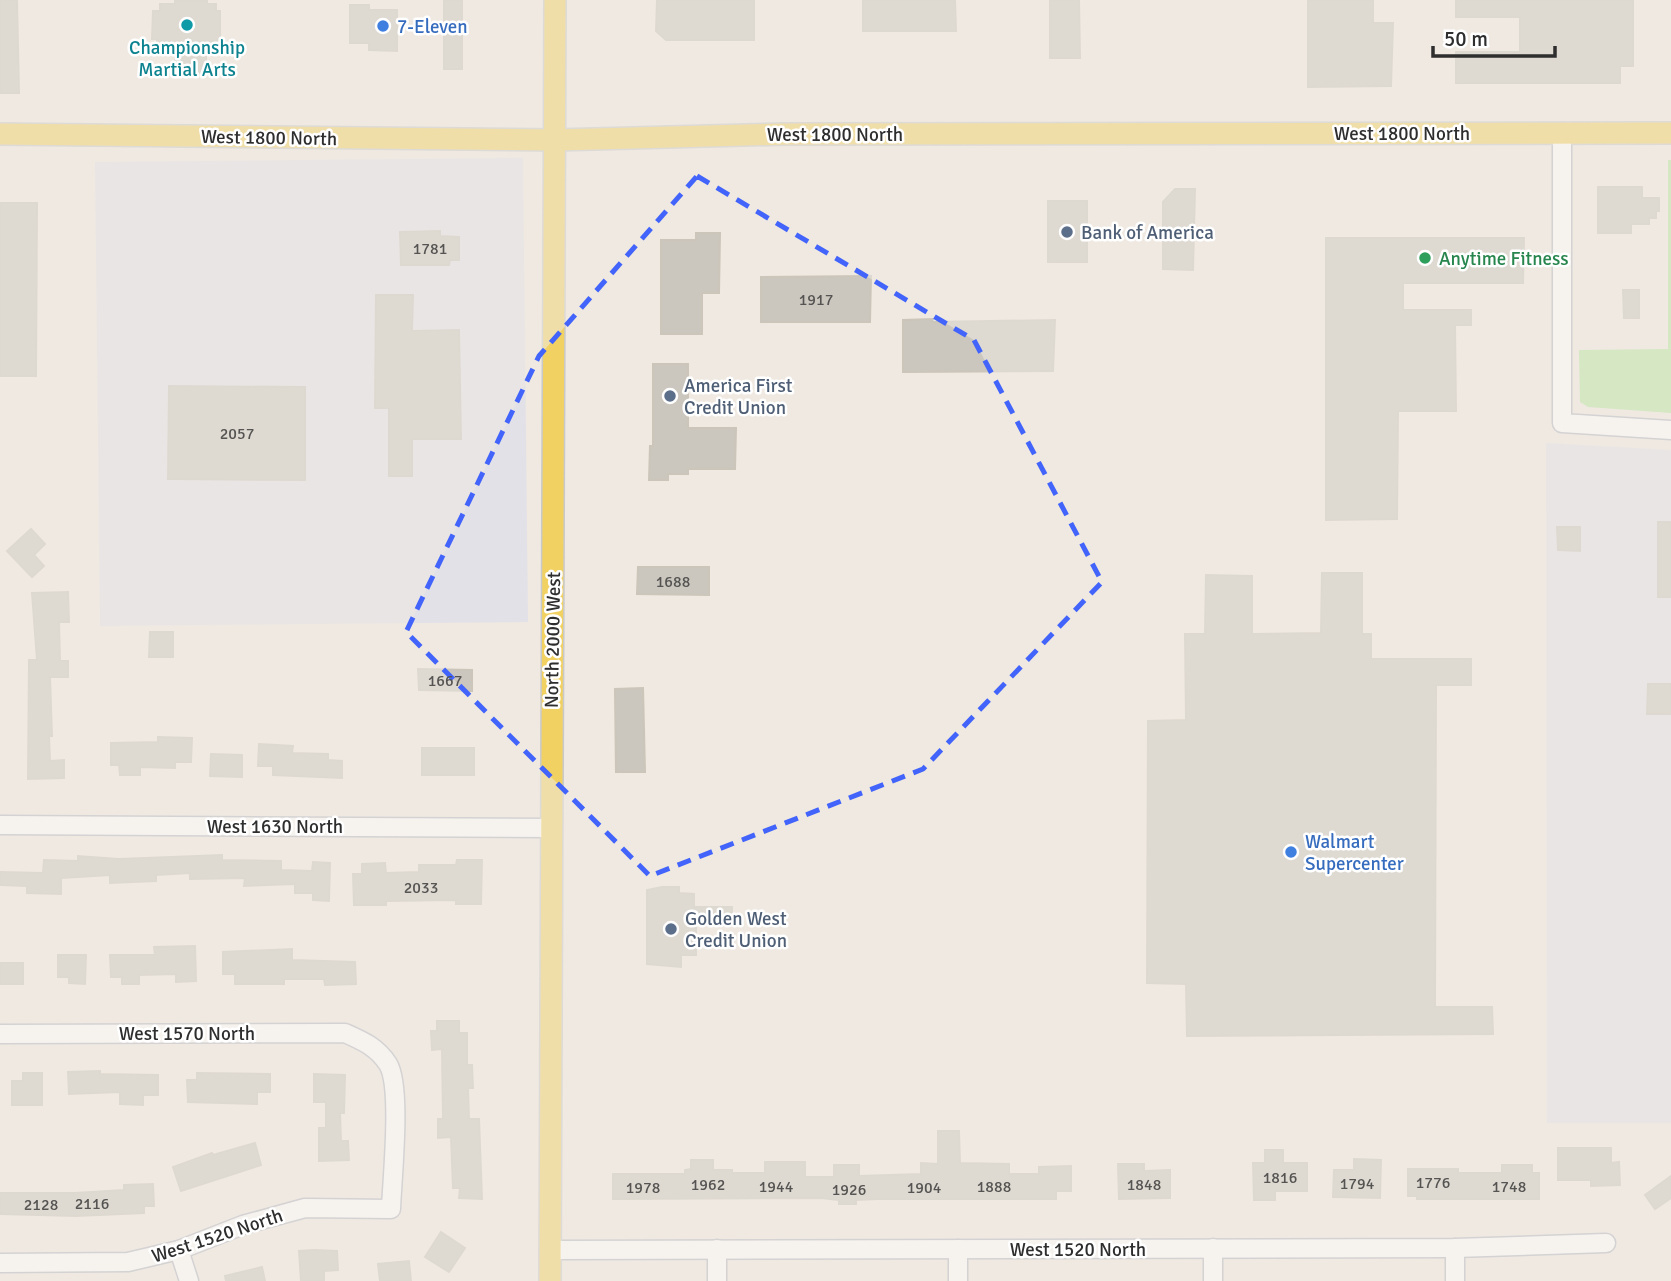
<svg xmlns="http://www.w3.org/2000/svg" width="1671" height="1281" viewBox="0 0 1671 1281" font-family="Signika,sans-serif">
	<rect width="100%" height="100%" fill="#efe9e1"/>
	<g fill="#e3e1e8">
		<path d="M 523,158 L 528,622 L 100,626 L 95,162 Z"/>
		<path d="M 1546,443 L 1671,450 L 1671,1123 L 1547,1123 Z"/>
	</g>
	<path fill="#b6e59e" d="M 1668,160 L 1671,160 L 1671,413 L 1588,407 L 1580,402 L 1579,350 L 1668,349 Z"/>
	<g fill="#cbc7bf" stroke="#cbc5ba" stroke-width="2">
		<path d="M 0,0 L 17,0 L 19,93 L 0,93 Z"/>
		<rect x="444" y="0" width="18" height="69"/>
		<path d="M 657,0 L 754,0 L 754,40 L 666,40 L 656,31 Z"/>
		<path d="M 863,0 L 955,0 L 956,31 L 863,31 Z"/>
		<path d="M 1050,0 L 1079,0 L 1080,58 L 1050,58 Z"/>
		<path d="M 1308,0 L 1373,0 L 1373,23 L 1393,23 L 1391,86 L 1308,87 Z"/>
		<path d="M 1456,0 L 1633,0 L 1633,66 L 1620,66 L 1620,83 L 1456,83 L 1456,52 L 1520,52 L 1520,17 L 1456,17 Z"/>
		<path d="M 175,1 L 207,1 L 207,4 L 216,4 L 216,11 L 220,11 L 220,40 L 217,40 L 217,48 L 206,48 L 206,75 L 175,75 L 175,47 L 157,47 L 157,39 L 152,39 L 153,11 L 160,11 L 160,4 L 175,4 Z"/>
		<path d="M 350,5 L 369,5 L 369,10 L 397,10 L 397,51 L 369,50 L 369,43 L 350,43 Z"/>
		<path d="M 1598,187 L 1642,187 L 1642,198 L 1659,198 L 1659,211 L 1656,211 L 1656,218 L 1649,218 L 1649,224 L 1631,224 L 1631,233 L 1598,233 Z"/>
		<path d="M 1175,189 L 1195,189 L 1193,270 L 1163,269 L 1163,202 Z"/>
		<rect x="1048" y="201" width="39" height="61"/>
		<path d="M 0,203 L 37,203 L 36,376 L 0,376 Z"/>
		<path d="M 440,231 L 440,236 L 459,237 L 459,260 L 450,260 L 449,265 L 401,265 L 400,232 Z"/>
		<path d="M 696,233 L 720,233 L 719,293 L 702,293 L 702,334 L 661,334 L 661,240 L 696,240 Z"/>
		<path d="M 1326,238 L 1524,238 L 1523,283 L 1403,283 L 1403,310 L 1471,310 L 1471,325 L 1455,325 L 1456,411 L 1398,411 L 1397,519 L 1326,520 Z"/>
		<path d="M 871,276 L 870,322 L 761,322 L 761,277 Z"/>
		<path d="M 1623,290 L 1639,290 L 1639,318 L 1624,318 Z"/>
		<path d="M 376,295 L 413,295 L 412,331 L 459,330 L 461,439 L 412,439 L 412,476 L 389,476 L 389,408 L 375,408 Z"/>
		<path d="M 933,319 L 932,322 L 1055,320 L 1053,371 L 903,372 L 903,320 Z"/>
		<path d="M 653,364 L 688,364 L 688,428 L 736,428 L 735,469 L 688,469 L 688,474 L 668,474 L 668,480 L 649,480 L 650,446 L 653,446 Z"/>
		<path d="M 169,386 L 305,387 L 305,480 L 168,479 Z"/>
		<rect x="1658" y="522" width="13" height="75"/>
		<path d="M 1557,527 L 1580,527 L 1580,551 L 1558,550 Z"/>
		<path d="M 31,529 L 45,544 L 34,555 L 44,566 L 32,577 L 7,551 Z"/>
		<path d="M 638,567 L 709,567 L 709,595 L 637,594 Z"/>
		<path d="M 1322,573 L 1362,573 L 1362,634 L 1371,634 L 1371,659 L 1471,659 L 1471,685 L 1436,685 L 1435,1007 L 1492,1007 L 1493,1034 L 1187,1036 L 1186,984 L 1147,983 L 1148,721 L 1186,720 L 1185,634 L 1205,634 L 1206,575 L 1252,576 L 1252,634 L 1321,633 Z"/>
		<path d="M 68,592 L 69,622 L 59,622 L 60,661 L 68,661 L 68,677 L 50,677 L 52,736 L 49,736 L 50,761 L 64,760 L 64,778 L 28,779 L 29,660 L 37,660 L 32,593 Z"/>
		<path d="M 150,632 L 173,632 L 173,657 L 149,657 Z"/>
		<path d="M 418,669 L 472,670 L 472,691 L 419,690 Z"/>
		<path d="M 1648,684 L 1671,684 L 1671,714 L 1647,714 Z"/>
		<path d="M 643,688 L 645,772 L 616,772 L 615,689 Z"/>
		<path d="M 158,737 L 192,738 L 191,762 L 175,762 L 175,768 L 140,767 L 140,775 L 120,775 L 119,765 L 111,765 L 111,743 L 158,742 Z"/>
		<path d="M 259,744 L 293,746 L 292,753 L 328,754 L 328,760 L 342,761 L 342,778 L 273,775 L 273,766 L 258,766 Z"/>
		<rect x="422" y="748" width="52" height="27"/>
		<path d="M 211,754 L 242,755 L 242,777 L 210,776 Z"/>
		<path d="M 222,855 L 222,860 L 281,861 L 281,870 L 312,871 L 313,862 L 330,863 L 329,901 L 313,900 L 313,893 L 295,893 L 295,884 L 244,886 L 245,878 L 190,879 L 190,873 L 156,875 L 156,881 L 110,883 L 110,875 L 61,878 L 61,894 L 27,893 L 27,886 L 0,885 L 0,872 L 43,873 L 44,860 L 78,861 L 78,856 L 119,859 Z"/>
		<path d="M 457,860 L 482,860 L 481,904 L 456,904 L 456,900 L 386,901 L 386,905 L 354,905 L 353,874 L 362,874 L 362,864 L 385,863 L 386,873 L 419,872 L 419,865 L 456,865 Z"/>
		<path d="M 662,887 L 679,887 L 679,893 L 694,894 L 694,907 L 732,907 L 732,925 L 696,924 L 696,955 L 681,955 L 681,967 L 647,964 L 647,890 Z"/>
		<path d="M 195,946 L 196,981 L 176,982 L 176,974 L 139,975 L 139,984 L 122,984 L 122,977 L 111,977 L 110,955 L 155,955 L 154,947 Z"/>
		<path d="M 292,949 L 292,960 L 355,962 L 356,984 L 325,985 L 324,979 L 284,979 L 284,984 L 235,984 L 235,974 L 223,974 L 223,952 Z"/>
		<path d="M 58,955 L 86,955 L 85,984 L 69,983 L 69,977 L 58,977 Z"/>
		<rect x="0" y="963" width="23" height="21"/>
		<path d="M 437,1021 L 459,1021 L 459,1033 L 467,1033 L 467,1065 L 472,1065 L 473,1088 L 468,1088 L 469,1119 L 479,1119 L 482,1199 L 459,1198 L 460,1188 L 453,1188 L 451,1137 L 438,1138 L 438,1119 L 443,1119 L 442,1049 L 432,1050 L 431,1031 L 437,1031 Z"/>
		<path d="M 100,1071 L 100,1074 L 158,1075 L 158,1095 L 143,1095 L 143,1105 L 120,1104 L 120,1092 L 69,1094 L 68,1072 Z"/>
		<path d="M 23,1073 L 42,1073 L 42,1105 L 12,1105 L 12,1081 L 23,1081 Z"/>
		<path d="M 197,1073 L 270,1074 L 270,1092 L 257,1092 L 257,1104 L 188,1102 L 187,1080 L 197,1080 Z"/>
		<path d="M 314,1074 L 345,1075 L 344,1113 L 340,1113 L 341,1141 L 348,1141 L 349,1160 L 319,1161 L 319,1128 L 326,1128 L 326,1102 L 314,1102 Z"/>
		<path d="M 938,1131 L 959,1131 L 960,1163 L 1009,1164 L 1009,1174 L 1039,1174 L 1039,1167 L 1071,1166 L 1071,1191 L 1056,1191 L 1056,1199 L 877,1199 L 856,1200 L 856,1204 L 839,1204 L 839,1200 L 821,1198 L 613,1199 L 613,1174 L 685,1174 L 685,1170 L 691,1169 L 691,1160 L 713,1160 L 713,1170 L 732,1170 L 732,1173 L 765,1173 L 765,1162 L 805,1162 L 805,1177 L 834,1177 L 834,1165 L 859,1165 L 859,1176 L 921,1174 L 921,1163 L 938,1164 Z"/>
		<path d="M 255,1143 L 261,1165 L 181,1191 L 173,1167 L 212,1153 L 213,1155 Z"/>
		<path d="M 1558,1148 L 1611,1148 L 1611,1163 L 1619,1162 L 1620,1185 L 1591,1186 L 1591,1180 L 1558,1180 Z"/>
		<path d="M 1265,1150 L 1283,1150 L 1283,1163 L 1307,1163 L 1307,1191 L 1275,1191 L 1275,1200 L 1254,1200 L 1253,1163 L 1265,1163 Z"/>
		<path d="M 1354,1159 L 1381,1160 L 1380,1198 L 1333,1197 L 1334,1170 L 1354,1170 Z"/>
		<path d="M 1118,1164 L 1144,1164 L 1144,1171 L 1170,1170 L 1170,1198 L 1119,1199 Z"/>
		<path d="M 1502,1165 L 1532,1165 L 1532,1173 L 1539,1173 L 1539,1199 L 1417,1199 L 1417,1196 L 1408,1196 L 1408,1169 L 1458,1169 L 1458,1173 L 1502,1173 Z"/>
		<path d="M 1671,1176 L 1671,1198 L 1655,1209 L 1645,1195 Z"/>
		<path d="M 153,1184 L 154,1206 L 144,1206 L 144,1213 L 76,1216 L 0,1214 L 0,1193 L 75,1193 L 124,1190 L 124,1185 Z"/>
		<path d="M 441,1232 L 465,1248 L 449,1272 L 425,1257 Z"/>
		<path d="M 314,1250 L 337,1251 L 338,1270 L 324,1271 L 324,1281 L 301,1281 L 299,1251 Z"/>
		<path d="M 409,1261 L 411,1281 L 380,1281 L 378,1264 Z"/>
		<path d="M 262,1267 L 265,1281 L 226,1281 L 225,1276 Z"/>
	</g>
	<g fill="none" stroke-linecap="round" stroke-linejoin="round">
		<defs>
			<g id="minor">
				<path d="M 1562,133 L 1562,423 L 1671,430"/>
				<path d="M 0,825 L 550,828"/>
				<path d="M 0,1034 L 345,1033 C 363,1041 377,1047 388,1064 C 402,1087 392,1179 391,1209 L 305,1208 L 243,1225 L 179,1250 L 128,1262 L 0,1263"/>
				<path d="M 1213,1248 L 1213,1281"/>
				<path d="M 1455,1248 L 1455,1281"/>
				<path d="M 717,1249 L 717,1281"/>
				<path d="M 958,1249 L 958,1281"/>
				<path d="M 179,1250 L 189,1281"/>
				<path d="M 550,1250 L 1455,1248 L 1606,1243"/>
			</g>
			<g id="major">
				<path d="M 0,134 L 556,140 L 786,134 L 1671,133"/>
				<path d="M 550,1281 L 555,0"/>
			</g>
		</defs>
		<use href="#minor" stroke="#b4b7c1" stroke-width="21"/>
		<use href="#major" stroke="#c9c9c9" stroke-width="24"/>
		<use href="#minor" stroke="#fff" stroke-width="18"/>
		<use href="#major" stroke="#f2d163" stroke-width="21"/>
	</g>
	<path d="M0 0H1671V1281H0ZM 697,176 L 974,340 L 1102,582 L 923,769 L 650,876 L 406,632 L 539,356 Z" fill="#efe9e1" fill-opacity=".55" fill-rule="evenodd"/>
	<path fill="none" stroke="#4264fb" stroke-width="5" stroke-dasharray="14 9" stroke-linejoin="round" d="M 697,176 L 974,340 L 1102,582 L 923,769 L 650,876 L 406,632 L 539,356 Z"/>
	<circle fill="#0f9aa8" stroke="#fff" stroke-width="2.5" cx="187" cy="25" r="7"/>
	<g fill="#3f7fe0" stroke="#fff" stroke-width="2.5">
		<circle cx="383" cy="26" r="7"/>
		<circle cx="1291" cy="852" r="7"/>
	</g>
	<g fill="#5c6f8a" stroke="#fff" stroke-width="2.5">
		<circle cx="1067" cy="232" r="7"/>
		<circle cx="670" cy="396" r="7"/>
		<circle cx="671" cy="929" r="7"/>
	</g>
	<circle fill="#2e9e5b" stroke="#fff" stroke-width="2.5" cx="1425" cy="258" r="7"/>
	<g text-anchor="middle" stroke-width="5" stroke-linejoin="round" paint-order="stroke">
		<g font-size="16" fill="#555452">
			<text x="430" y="254">1781</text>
			<text x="816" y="305">1917</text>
			<text x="237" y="439">2057</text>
			<text x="673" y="587">1688</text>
			<text x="445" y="686">1667</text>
			<text x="421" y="893">2033</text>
			<text x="1280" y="1183">1816</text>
			<text x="1433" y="1188">1776</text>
			<text x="1357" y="1189">1794</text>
			<text x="708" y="1190">1962</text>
			<text x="1144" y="1190">1848</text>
			<text x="776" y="1192">1944</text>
			<text x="994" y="1192">1888</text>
			<text x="1509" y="1192">1748</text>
			<text x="643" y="1193">1978</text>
			<text x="924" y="1193">1904</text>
			<text x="849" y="1195">1926</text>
			<text x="92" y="1209">2116</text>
			<text x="41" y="1210">2128</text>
		</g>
		<g font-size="19" fill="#366cbe" stroke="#fff" text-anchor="start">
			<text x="397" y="33">7-Eleven</text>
			<text x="1305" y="848">Walmart<tspan x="1305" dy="22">Supercenter</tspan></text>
		</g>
		<g font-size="19" fill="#0d838f" stroke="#fff">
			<text x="187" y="54">Championship<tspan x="187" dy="22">Martial Arts</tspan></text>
		</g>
		<g font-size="19" fill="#2e2e2e" stroke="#fff">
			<text x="1402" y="140">West 1800 North</text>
			<text x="835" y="141">West 1800 North</text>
			<text transform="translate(269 137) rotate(1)" y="7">West 1800 North</text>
			<text transform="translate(552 640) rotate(-89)" y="7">North 2000 West</text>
			<text x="275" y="833">West 1630 North</text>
			<text x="187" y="1040">West 1570 North</text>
			<text transform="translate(217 1235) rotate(-18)" y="7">West 1520 North</text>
			<text x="1078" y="1256">West 1520 North</text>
		</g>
		<g font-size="19" fill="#4e5e75" stroke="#fff" text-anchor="start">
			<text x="1081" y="239">Bank of America</text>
			<text x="684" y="392">America First<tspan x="684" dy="22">Credit Union</tspan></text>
			<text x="685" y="925">Golden West<tspan x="685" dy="22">Credit Union</tspan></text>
		</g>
		<g font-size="19" fill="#27864d" stroke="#fff" text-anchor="start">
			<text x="1439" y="265">Anytime Fitness</text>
		</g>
	</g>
	<path d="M1433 46v10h122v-10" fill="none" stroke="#2e2e2e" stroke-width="3.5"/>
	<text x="1444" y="46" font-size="21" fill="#2e2e2e" stroke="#ffffff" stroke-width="5" paint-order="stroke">50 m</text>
</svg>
